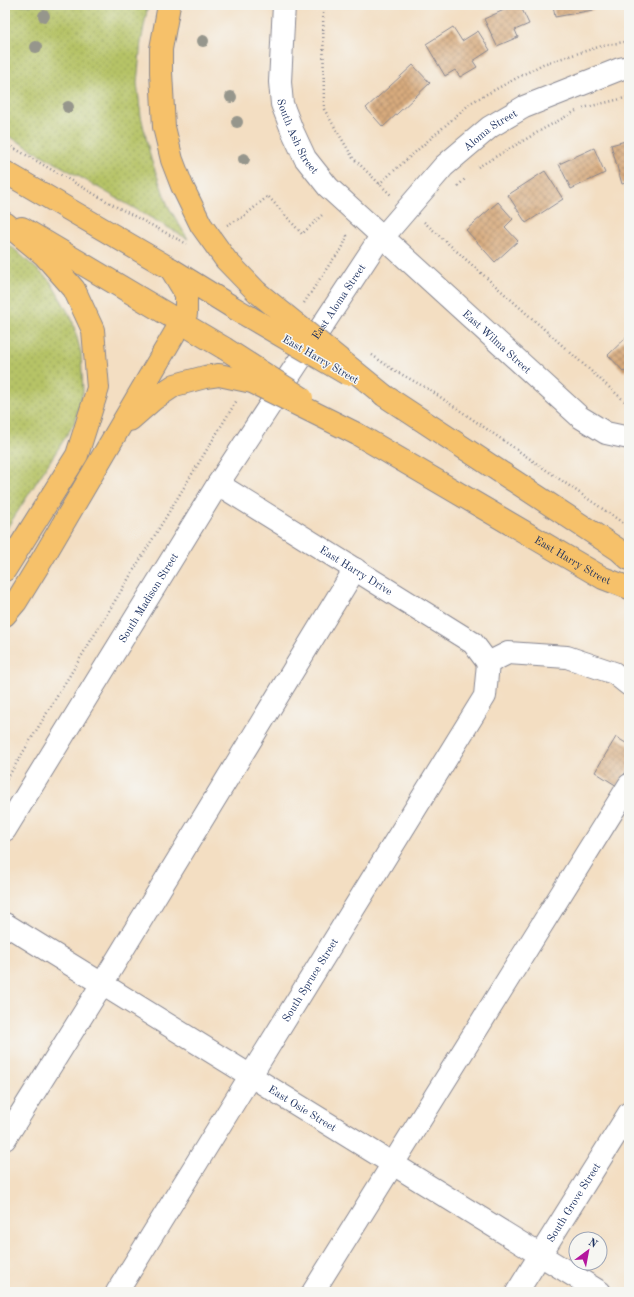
<svg xmlns="http://www.w3.org/2000/svg" width="634" height="1297" viewBox="0 0 634 1297" font-family="'Old Standard TT',serif">
	<defs>
		<pattern id="grass-dots" width="8" height="8" patternUnits="userSpaceOnUse"><rect width="8" height="8" fill="#b6c366"/><path d="M2 2h.1M6 6h.1" fill="none" stroke="#939f57" stroke-width="1.8" stroke-linecap="round"/></pattern>
		<pattern id="building-cross-hatch" width="8" height="8" patternUnits="userSpaceOnUse"><rect width="8" height="8" fill="#d7aa7d"/><path d="M0 0l8 8M0 8l8-8" fill="none" stroke="#ae8b6a"/></pattern>
	</defs>
	<rect width="100%" height="100%" fill="#f6f6f2"/>
	<filter id="ink" filterUnits="userSpaceOnUse"><feTurbulence type="fractalNoise" baseFrequency=".025" numOctaves="2"/><feDisplacementMap in="SourceGraphic" scale="8" xChannelSelector="R" yChannelSelector="G"/><feConvolveMatrix kernelMatrix="1 2 1 2 8 2 1 2 1" color-interpolation-filters="sRGB"/></filter>
	<filter id="wash" filterUnits="userSpaceOnUse"><feTurbulence type="fractalNoise" baseFrequency=".012" numOctaves="4" result="noise"/><feDisplacementMap in="SourceGraphic" scale="16" xChannelSelector="R" yChannelSelector="G"/><feGaussianBlur stdDeviation="0.9" result="paint"/><feColorMatrix in="noise" values="0 0 0 0 0 0 0 0 0 0 0 0 0 0 0 0 0 1.4 0 .05"/><feComposite in="paint" operator="in"/></filter>
	<g filter="url(#wash)">
		<rect width="100%" height="100%" fill="#f3dec2"/>
		<g fill="url(#grass-dots)" stroke="#687962">
			<path d="M 5,5 L 148,5 L 141,42 L 137,83 L 141,116 L 151,159 L 168,206 L 188,239 L 5,134 Z"/>
			<path d="M 5,243 L 13,248 L 50,281 L 72,319 L 81,353 L 83,392 L 74,424 L 5,531 Z"/>
		</g>
		<g id="blocks">
			<g fill="url(#building-cross-hatch)">
				<path d="M 515,5 L 520,5 L 529,24 L 515,30 L 518,37 L 497,46 L 484,19 Z"/>
				<path d="M 553,5 L 592,5 L 593,10 L 555,17 Z"/>
				<path d="M 453,27 L 462,41 L 478,31 L 490,50 L 473,61 L 477,67 L 460,77 L 455,70 L 445,76 L 426,44 Z"/>
				<path d="M 413,65 L 430,83 L 383,127 L 366,108 Z"/>
				<path d="M 629,140 L 629,182 L 622,184 L 611,145 Z"/>
				<path d="M 594,148 L 605,173 L 571,189 L 559,164 Z"/>
				<path d="M 545,171 L 563,199 L 526,223 L 508,195 Z"/>
				<path d="M 498,202 L 513,219 L 505,227 L 518,241 L 495,262 L 466,230 Z"/>
				<path d="M 629,335 L 629,367 L 624,372 L 608,355 Z"/>
				<path d="M 616,737 L 629,745 L 629,767 L 617,786 L 595,772 Z"/>
			</g>
		</g>
	</g>
	<g filter="url(#ink)">
		<use href="#blocks" fill-opacity="0" stroke="#878690" stroke-width="1"/>
		<g fill="none" stroke-linecap="round" stroke-linejoin="round">
			<defs>
				<g id="minor">
					<path id="s1" d="M 284,5 L 280,82 L 282,104 L 292,130 L 305,158 L 328,187 L 580,417 L 606,433 L 629,438"/>
					<path id="s2" d="M 218,484 L 473,643 L 488,663"/>
					<path d="M 488,663 L 508,653 L 567,657 L 614,673 L 629,685"/>
					<path id="s3" d="M 5,830 L 218,484 L 378,241 L 383,237 L 444,166 L 490,127 L 524,107 L 620,69 L 629,67"/>
					<path id="s4" d="M 5,924 L 600,1292"/>
					<path d="M 5,1139 L 102,984 L 355,569"/>
					<path id="s5" d="M 117,1292 L 485,696 L 488,663"/>
					<path d="M 313,1292 L 629,785"/>
					<path id="s6" d="M 517,1292 L 629,1113"/>
				</g>
				<g id="major">
					<path d="M 5,172 L 171,269 L 234,308"/>
					<path d="M 22,228 L 224,348"/>
					<path d="M 385,396 L 619,550 L 629,559"/>
					<path id="s7" d="M 357,434 L 603,578 L 629,588"/>
				</g>
				<g id="highway">
					<path d="M 169,5 L 161,49 L 161,72 L 164,127 L 172,160 L 182,186 L 201,225 L 226,260 L 257,292"/>
					<path d="M 5,223 L 44,255 L 74,289 L 93,330 L 98,388 L 77,455 L 5,570"/>
					<path d="M 130,420 L 154,399 L 175,385 L 205,377"/>
					<path d="M 5,615 L 16,602 L 43,558 L 186,314 L 186,294 L 171,269"/>
				</g>
			</defs>
			<use href="#minor" stroke="#878690" stroke-width="24"/>
			<use href="#major" stroke="#878690" stroke-width="24"/>
			<use href="#highway" stroke="#878690" stroke-width="24"/>
			<g stroke="#878690" stroke-width="2.5" stroke-dasharray="1 3" stroke-linecap="butt">
				<path d="M 323,5 L 324,109 L 353,158 L 392,196"/>
				<path d="M 583,108 L 629,97"/>
				<path d="M 5,143 L 117,207 L 187,244"/>
				<path d="M 478,167 L 545,128 L 576,111"/>
				<path d="M 379,184 L 472,102 L 543,64 L 602,46 L 629,41"/>
				<path d="M 458,186 L 466,178"/>
				<path d="M 424,222 L 629,405"/>
				<path d="M 227,225 L 243,217 L 268,196 L 302,234 L 324,213"/>
				<path d="M 304,303 L 331,262 L 342,249 L 347,236 L 345,234"/>
				<path d="M 392,369 L 430,390 L 629,527"/>
				<path d="M 5,782 L 237,400"/>
			</g>
			<use href="#minor" stroke="#fff" stroke-width="22"/>
			<use href="#major" stroke="#f6c16b" stroke-width="22"/>
			<use href="#highway" stroke="#f6c16b" stroke-width="22"/>
			<defs>
				<g id="major-bridge">
					<path d="M 234,308 L 347,374"/>
					<path d="M 224,348 L 302,398"/>
				</g>
				<g id="highway-bridge">
					<path d="M 257,292 L 385,396"/>
					<path d="M 205,377 L 219,375 L 252,382 L 357,434"/>
				</g>
			</defs>
			<use href="#major-bridge" stroke="#878690" stroke-width="24" stroke-linecap="butt"/>
			<use href="#highway-bridge" stroke="#878690" stroke-width="24" stroke-linecap="butt"/>
			<path stroke="#878690" stroke-width="2.5" stroke-dasharray="1 3" stroke-linecap="butt" d="M 372,355 L 392,369"/>
			<use href="#major-bridge" stroke="#f6c16b" stroke-width="22"/>
			<use href="#highway-bridge" stroke="#f6c16b" stroke-width="22"/>
		</g>
		<g fill="#96968c">
			<circle cx="44" cy="16" r="6"/>
			<circle cx="203" cy="41" r="6"/>
			<circle cx="36" cy="47" r="6"/>
			<circle cx="231" cy="97" r="6"/>
			<circle cx="68" cy="107" r="6"/>
			<circle cx="237" cy="122" r="6"/>
			<circle cx="244" cy="159" r="6"/>
		</g>
	</g>
	<g text-anchor="middle" stroke-width="3" stroke-linejoin="round" paint-order="stroke">
		<g font-size="11" fill="#1b2f5e" stroke="#f6f6f2">
			<text dy="4" stroke="none"><textPath href="#s3" startOffset="856">Aloma Street</textPath></text>
			<text dy="4" stroke="none"><textPath href="#s1" startOffset="135">South Ash Street</textPath></text>
			<text dy="4" stroke="none"><textPath href="#s3" startOffset="625">East Aloma Street</textPath></text>
			<text dy="4" stroke="none"><textPath href="#s1" startOffset="424">East Wilma Street</textPath></text>
			<text transform="translate(321 359) rotate(30)" y="4">East Harry Street</text>
			<text dy="4" stroke="none"><textPath href="#s7" startOffset="250">East Harry Street</textPath></text>
			<text dy="4" stroke="none"><textPath href="#s2" startOffset="163">East Harry Drive</textPath></text>
			<text dy="4" stroke="none"><textPath href="#s3" startOffset="273">South Madison Street</textPath></text>
			<text dy="4" stroke="none"><textPath href="#s5" startOffset="367">South Spruce Street</textPath></text>
			<text dy="4" stroke="none"><textPath href="#s4" startOffset="350">East Osie Street</textPath></text>
			<text dy="4" stroke="none"><textPath href="#s6" startOffset="106">South Grove Street</textPath></text>
		</g>
	</g>
	<rect width="634" height="1297" fill="none" stroke="#f6f6f2" stroke-width="20"/>
	<g transform="translate(588 1251) rotate(32)"><circle r="19" fill="#f6f6f2" stroke="#9ea6b7"/>
	<path d="M0-3L7 15L0 10L-7 15Z" fill="#b5179e"/>
	<text y="-6" font-size="11" font-weight="bold" text-anchor="middle" fill="#1b2f5e">N</text>
	</g>
</svg>
